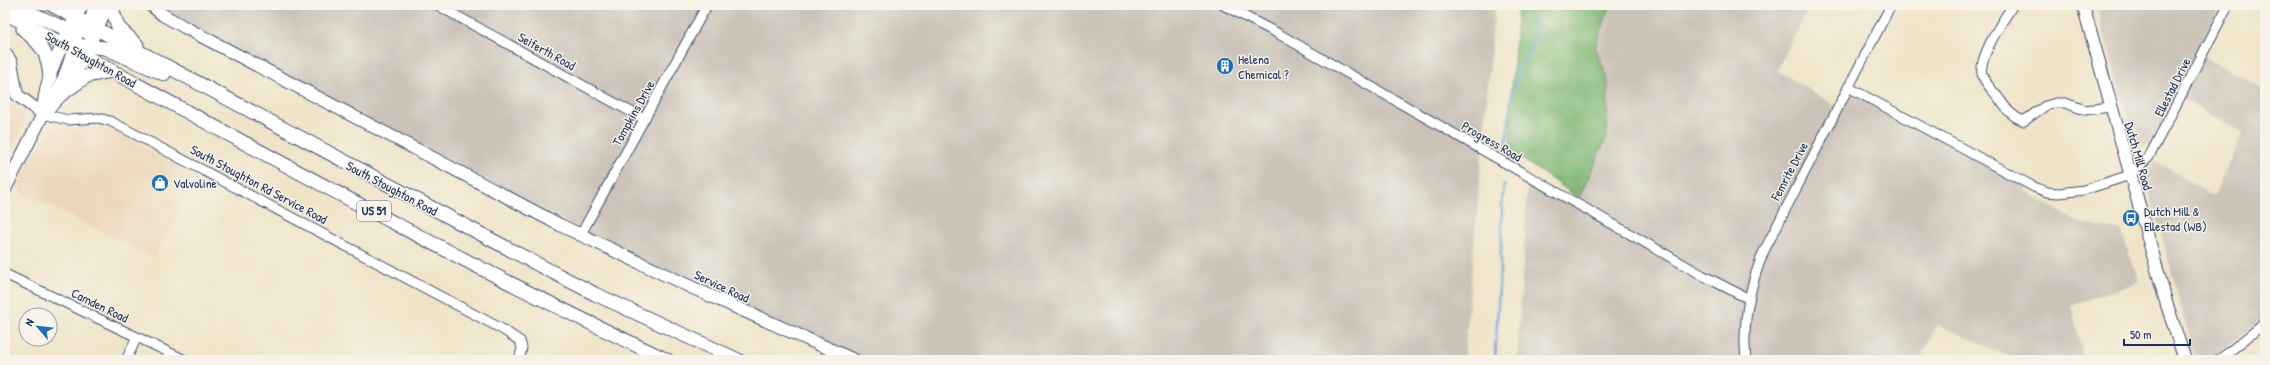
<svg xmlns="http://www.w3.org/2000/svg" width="2270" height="365" viewBox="0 0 2270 365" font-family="'Patrick Hand',sans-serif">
	<rect width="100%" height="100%" fill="#f7f3e8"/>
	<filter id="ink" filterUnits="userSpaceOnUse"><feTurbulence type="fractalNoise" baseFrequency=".025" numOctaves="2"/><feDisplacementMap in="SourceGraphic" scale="8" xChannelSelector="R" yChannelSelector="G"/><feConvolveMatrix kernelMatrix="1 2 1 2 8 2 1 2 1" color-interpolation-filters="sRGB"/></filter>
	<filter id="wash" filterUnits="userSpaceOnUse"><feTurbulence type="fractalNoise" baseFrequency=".012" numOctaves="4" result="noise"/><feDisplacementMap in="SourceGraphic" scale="16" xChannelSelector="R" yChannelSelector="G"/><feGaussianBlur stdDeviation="0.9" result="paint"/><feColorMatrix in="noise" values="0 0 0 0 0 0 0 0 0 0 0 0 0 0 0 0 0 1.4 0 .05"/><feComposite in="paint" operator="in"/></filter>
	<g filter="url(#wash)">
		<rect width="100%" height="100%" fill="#efe4c8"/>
		<g fill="#ecd7ba">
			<path d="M 5,66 L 9,98 L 25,119 L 5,168 Z"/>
			<path d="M 92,124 L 104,126 L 197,175 L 155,258 L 25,194 L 18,188 L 28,161 L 37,148 L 55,127 L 74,129 Z"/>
		</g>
		<g fill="#cbc2b8">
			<path d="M 151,5 L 1495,5 L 1464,360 L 851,360 L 693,288 Z"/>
			<path d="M 1611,5 L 1810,5 L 1777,70 L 1837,107 L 1848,87 L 2028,184 L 2025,191 L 2077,222 L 2121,231 L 2139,282 L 2071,305 L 2084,360 L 2017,360 L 1937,324 L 1920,360 L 1517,360 L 1528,177 L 1577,204 L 1607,136 L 1608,80 L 1595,46 Z"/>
			<path d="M 2096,5 L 2221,5 L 2197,53 L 2262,88 L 2265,82 L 2265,316 L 2210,360 L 2201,360 L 2194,354 L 2145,175 L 2155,160 L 2213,197 L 2243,133 L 2176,96 L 2151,144 L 2143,146 L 2134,141 Z"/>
		</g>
		<path fill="#7db672" stroke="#4c7268" d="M 1518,5 L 1611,5 L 1595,46 L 1608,80 L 1607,136 L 1579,198 L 1510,151 L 1511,99 Z"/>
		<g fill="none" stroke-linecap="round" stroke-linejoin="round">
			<g stroke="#61a3d5" stroke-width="2.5">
				<path d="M 1506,145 L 1511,99 L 1518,74 L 1538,28 L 1525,5"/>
				<path d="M 1495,360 L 1502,233 L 1502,203 L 1504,185"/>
			</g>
		</g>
	</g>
	<g filter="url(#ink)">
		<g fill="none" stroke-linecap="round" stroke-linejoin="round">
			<defs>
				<g id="street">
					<path d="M 437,5 L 644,119"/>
					<path d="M 1223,5 L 1277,33 L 1702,275 L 1749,299"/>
					<path d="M 2013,5 C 2004,19 1975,61 1983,77 C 1986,84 1993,91 1998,97 C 2006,108 2010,116 2024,121 L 2045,106 L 2056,103 L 2065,103 L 2085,110 L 2111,107"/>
					<path d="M 1848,87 L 2034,187 L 2047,192 L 2059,193 L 2084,190 L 2130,175 L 2149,157 L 2228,5"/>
					<path d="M 43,114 L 68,120 L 98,118 L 110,121 L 129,131 L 502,329 L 520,341 L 522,348 L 519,360"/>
					<path d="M 581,234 L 707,5"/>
					<path d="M 5,274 L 185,360"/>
					<path d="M 126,360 L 137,337"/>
					<path d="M 1746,360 C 1742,323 1750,285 1764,251 L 1891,5"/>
					<path d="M 2219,360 L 2265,323"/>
				</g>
				<g id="secondary">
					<path d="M 151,5 L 163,15 L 186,28 L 560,225 L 693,288 L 854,360"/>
					<path d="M 2083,5 L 2167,305 L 2185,360"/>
					<path d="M 87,33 L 95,5"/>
					<path d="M 5,53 L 11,62 L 17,95 L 43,114"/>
					<path d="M 56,95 C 63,81 83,32 76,19"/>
					<path d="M 43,114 C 44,75 65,39 82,5"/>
					<path d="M 5,189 L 43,114 L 62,94 L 76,73 L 108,5"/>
				</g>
				<g id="primary">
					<path d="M 13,5 L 64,28 L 96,30"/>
					<path d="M 52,5 L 537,264 L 595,294 L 738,360"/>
					<path d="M 111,5 L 118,27 L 137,45"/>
					<path d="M 5,13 C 224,131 442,254 667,360"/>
					<path d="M 23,29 C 42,46 48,51 50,78"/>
					<path d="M 66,44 L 105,48 L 164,74"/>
					<path d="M 62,94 L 87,76 L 112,71"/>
				</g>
			</defs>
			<use href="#street" stroke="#3b4a6e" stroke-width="11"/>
			<use href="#secondary" stroke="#3b4a6e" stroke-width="14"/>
			<use href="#primary" stroke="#3b4a6e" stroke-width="15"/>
			<use href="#street" stroke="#fff" stroke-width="9"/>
			<use href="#secondary" stroke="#fff" stroke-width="12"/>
			<use href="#primary" stroke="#fff" stroke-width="13"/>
		</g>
	</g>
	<defs>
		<symbol id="building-disc" viewBox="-11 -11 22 22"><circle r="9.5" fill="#1f6fb2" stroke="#f7f3e8"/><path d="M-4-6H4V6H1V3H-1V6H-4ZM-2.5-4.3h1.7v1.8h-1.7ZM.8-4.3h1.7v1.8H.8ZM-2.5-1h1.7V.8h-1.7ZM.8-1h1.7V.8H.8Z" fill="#fff"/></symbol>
		<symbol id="shop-disc" viewBox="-11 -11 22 22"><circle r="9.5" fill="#1f6fb2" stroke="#f7f3e8"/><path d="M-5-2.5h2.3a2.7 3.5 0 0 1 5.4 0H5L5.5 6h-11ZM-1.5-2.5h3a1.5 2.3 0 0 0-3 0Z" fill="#fff"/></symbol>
		<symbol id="bus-disc" viewBox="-11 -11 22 22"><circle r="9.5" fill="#1f6fb2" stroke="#f7f3e8"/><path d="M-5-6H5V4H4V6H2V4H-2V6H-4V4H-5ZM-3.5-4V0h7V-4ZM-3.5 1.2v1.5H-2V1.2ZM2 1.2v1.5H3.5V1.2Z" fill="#fff"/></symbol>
	</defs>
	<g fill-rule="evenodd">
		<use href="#building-disc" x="1215" y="56" width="20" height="20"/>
		<use href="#shop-disc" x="150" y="173" width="20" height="20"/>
		<use href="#bus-disc" x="2121" y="208" width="20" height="20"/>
	</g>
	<g text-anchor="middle" stroke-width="3" stroke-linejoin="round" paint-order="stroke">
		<rect fill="#f7f3e8" stroke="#5d6a87" stroke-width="1" x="357" y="201" width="34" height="20" rx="3"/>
		<g font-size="12" font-weight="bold" fill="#1b2f5e">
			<text x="374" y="215">US 51</text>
		</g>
		<g font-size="13" fill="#1b2f5e" stroke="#f7f3e8">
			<text transform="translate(547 51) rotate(29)" y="5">Seiferth Road</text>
			<text transform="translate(91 59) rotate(29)" y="5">South Stoughton Road</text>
			<text transform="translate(2172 87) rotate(-63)" y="5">Ellestad Drive</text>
			<text transform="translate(633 113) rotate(-61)" y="5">Tompkins Drive</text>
			<text transform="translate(1492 141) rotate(30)" y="5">Progress Road</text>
			<text transform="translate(2139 156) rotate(74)" y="5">Dutch Mill Road</text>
			<text transform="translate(1789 171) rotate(-62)" y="5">Femrite Drive</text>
			<text transform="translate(259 184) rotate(28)" y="5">South Stoughton Rd Service Road</text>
			<text transform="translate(392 188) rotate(28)" y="5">South Stoughton Road</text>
			<text transform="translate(722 286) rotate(25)" y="5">Service Road</text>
			<text transform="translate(100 305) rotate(26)" y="5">Camden Road</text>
		</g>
		<g font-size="13" fill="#1b2f5e" stroke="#f7f3e8" text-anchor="start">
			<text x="1238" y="64">Helena<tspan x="1238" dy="15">Chemical ?</tspan></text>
			<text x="173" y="188">Valvoline</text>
			<text x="2144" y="216">Dutch Mill &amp;<tspan x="2144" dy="15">Ellestad (WB)</tspan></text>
		</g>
	</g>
	<rect width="2270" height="365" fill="none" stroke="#f7f3e8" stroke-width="20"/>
	<g transform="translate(38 327) rotate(298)"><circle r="19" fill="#f7f3e8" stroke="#9fa5b1"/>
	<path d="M0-3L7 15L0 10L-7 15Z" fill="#1f6fb2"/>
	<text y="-6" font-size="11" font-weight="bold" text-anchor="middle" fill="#1b2f5e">N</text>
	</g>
	<path d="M2124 339v6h66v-6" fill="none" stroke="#1b2f5e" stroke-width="2"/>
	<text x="2130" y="339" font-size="12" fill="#1b2f5e" stroke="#f7f3e8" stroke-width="3" paint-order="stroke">50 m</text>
</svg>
